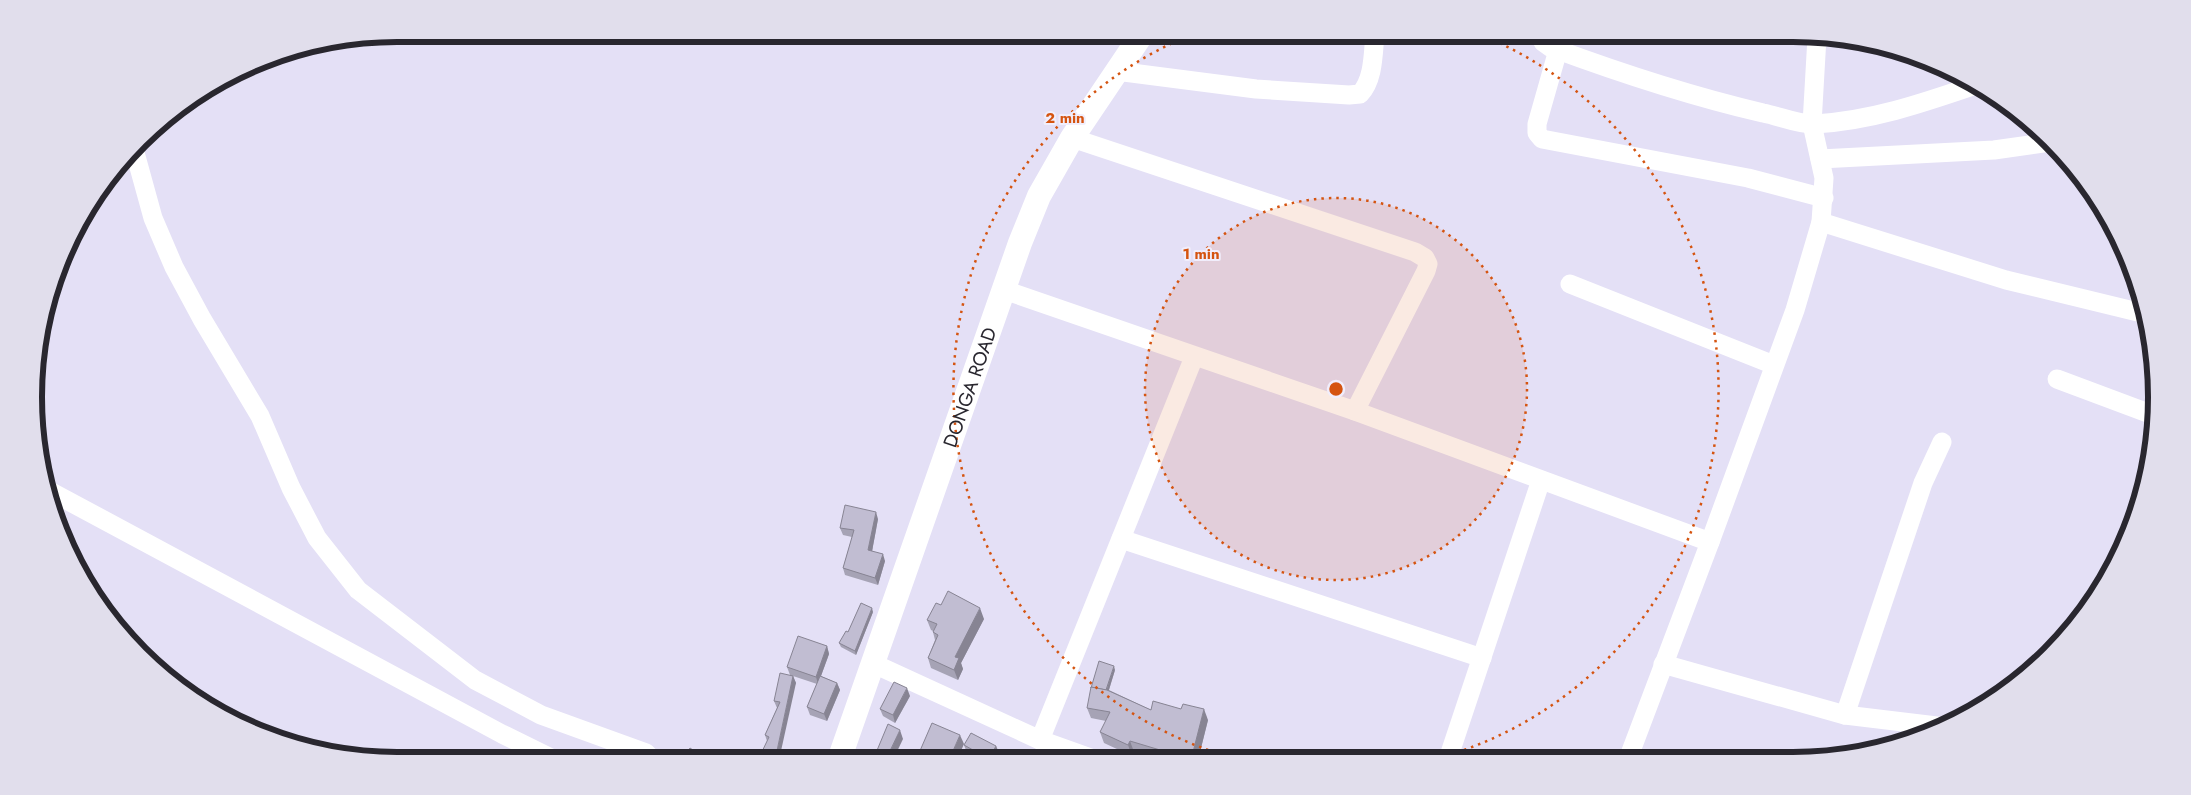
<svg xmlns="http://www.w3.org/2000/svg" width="2191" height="795" viewBox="0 0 2191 795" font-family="Jost,sans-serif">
	<rect width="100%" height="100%" fill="#e4e0f6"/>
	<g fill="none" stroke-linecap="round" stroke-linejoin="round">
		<g stroke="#fff" stroke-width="19">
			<path d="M 1540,34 L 1543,42 L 1550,47 C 1620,73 1690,96 1763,113 C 1779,116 1799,125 1815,124 C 1871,121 1923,103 1976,85"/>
			<path d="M 1558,50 L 1537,124 L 1537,133 L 1542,139 L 1748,178 L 1824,198"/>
			<path d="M 1116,71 L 1256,89 L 1349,95 L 1360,94 C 1374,79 1373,53 1375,34"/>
			<path d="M 1072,138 L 1415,252 L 1425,258 L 1428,264 L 1426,271 L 1355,411"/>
			<path d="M 134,149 L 153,218 L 174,267 L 202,319 L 260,416 L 291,488 L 317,538 L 358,590 L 475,680 L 541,715 L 646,753 L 654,761"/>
			<path d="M 1820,159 L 1994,150 L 2050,142"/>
			<path d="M 1821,222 L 2006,280 L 2146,314"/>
			<path d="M 1570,284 L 1774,365"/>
			<path d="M 1004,290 L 1355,411 L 1710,542"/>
			<path d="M 2057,379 L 2156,416"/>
			<path d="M 46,489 L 502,734 L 557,761"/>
			<path d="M 1121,539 L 1482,658"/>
			<path d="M 872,663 L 1040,740 L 1096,760"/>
			<path d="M 1663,664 L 1845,715 L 1945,727"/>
			<path d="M 1845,715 L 1923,483 L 1942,442"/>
			<path d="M 1040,740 L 1194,357"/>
			<path d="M 1448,759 L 1541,480"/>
			<path d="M 1628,759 L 1710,542 L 1795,310 L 1821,222 L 1824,178 L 1812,124 L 1817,37"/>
		</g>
		<path stroke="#fff" stroke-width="24" id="s1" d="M 839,760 L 1020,243 L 1039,196 L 1072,138 L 1142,34"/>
	</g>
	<g fill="#a6a3b5">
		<path d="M 878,519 L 872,551 L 885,561 L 878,585 L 845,575 L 843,568 L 852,537 L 843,535 L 840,528 Z"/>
		<path d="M 941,605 L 984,619 L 961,663 L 963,669 L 958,680 L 931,668 L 928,658 L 935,640 L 933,632 L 933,631 L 931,630 L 927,620 Z"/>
		<path d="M 873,612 L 856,655 L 841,647 L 839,643 L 848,632 Z"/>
		<path d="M 827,646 L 829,654 L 821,676 L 837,683 L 840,690 L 827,721 L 810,715 L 807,707 L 817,684 L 793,676 L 796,683 L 767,741 L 765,735 L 777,708 L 774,701 L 790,675 L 787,667 Z"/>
		<path d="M 1115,670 L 1109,690 L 1151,710 L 1208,720 L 1198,760 L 1161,760 L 1134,752 L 1132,756 L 1104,743 L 1100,732 L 1106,721 L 1091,718 L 1087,708 Z"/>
		<path d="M 910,696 L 895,723 L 883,716 L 880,709 Z"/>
		<path d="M 964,745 L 996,746 L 999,753 L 995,760 L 980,760 L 967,753 Z"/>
	</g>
	<g fill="#878493">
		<path d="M 876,512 L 878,519 L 871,557 L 868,550 Z"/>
		<path d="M 883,554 L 885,561 L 878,585 L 875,578 Z"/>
		<path d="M 872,608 L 873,612 L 856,655 L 855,651 Z"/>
		<path d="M 980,608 L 984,619 L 961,663 L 963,669 L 958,680 L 954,670 L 955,657 Z"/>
		<path d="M 827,646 L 829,654 L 818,684 L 816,677 Z"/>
		<path d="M 1114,666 L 1115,670 L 1106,699 L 1105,695 Z"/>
		<path d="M 793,676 L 796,683 L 779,760 L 775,760 Z"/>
		<path d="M 837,683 L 840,690 L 827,721 L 824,714 Z"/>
		<path d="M 907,688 L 910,696 L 895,723 L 893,715 Z"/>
		<path d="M 1204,709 L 1208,720 L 1198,760 L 1191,760 Z"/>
		<path d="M 900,730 L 903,739 L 893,760 L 889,753 Z"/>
		<path d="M 960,735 L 964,744 L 957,760 L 949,760 Z"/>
		<path d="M 1130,741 L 1134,752 L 1132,756 L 1128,745 Z"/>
		<path d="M 996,746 L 999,753 L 995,760 L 989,760 L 989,759 Z"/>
	</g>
	<g fill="#c1bdd2" stroke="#878493">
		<path d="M 845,505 L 876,512 L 868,550 L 883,554 L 875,578 L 843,568 L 854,530 L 840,528 Z"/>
		<path d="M 948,591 L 980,608 L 955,657 L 959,658 L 954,670 L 928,658 L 938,635 L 933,632 L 937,624 L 927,620 L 936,603 L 941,605 Z"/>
		<path d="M 861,603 L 872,608 L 855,651 L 839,643 L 846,631 L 848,632 Z"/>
		<path d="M 798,636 L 827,646 L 816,677 L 787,667 Z"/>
		<path d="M 1099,661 L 1114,666 L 1106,690 L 1091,687 L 1091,688 Z"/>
		<path d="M 780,673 L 793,676 L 775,760 L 758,760 L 769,737 L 765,735 L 780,702 L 774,701 Z"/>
		<path d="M 820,676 L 837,683 L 824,714 L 807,707 Z"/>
		<path d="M 894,682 L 907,688 L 893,715 L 880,709 Z"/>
		<path d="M 1091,687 L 1107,690 L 1151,710 L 1153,701 L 1181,709 L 1183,704 L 1204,709 L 1191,760 L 1172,760 L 1169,759 L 1170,753 L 1130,741 L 1128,745 L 1100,732 L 1110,712 L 1087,708 Z"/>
		<path d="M 932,723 L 960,735 L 949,760 L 916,760 Z"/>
		<path d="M 888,724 L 900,730 L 889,753 L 906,760 L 873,760 Z"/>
		<path d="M 971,733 L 996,746 L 989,759 L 964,745 Z"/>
		<path d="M 690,748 L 706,759 L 705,761 L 687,761 L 683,758 Z"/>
	</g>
	<circle cx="1336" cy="389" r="191" fill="#d55410" fill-opacity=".12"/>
	<g fill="none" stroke="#d55410" stroke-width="2.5" stroke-dasharray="2.5 5">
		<circle cx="1336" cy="389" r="191"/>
		<path d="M1237 759A383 383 0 0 1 1193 34M1479 34A383 383 0 0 1 1435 759"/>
	</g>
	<g text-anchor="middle" stroke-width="4" stroke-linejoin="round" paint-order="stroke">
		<g font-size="19" fill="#29272f" stroke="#f1eefc">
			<text dy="7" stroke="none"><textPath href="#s1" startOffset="395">DONGA ROAD</textPath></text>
		</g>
	</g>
	<path d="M0 0H2191V795H0ZM397 42H1793A355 355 0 0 1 2148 397V397A355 355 0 0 1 1793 752H397A355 355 0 0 1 42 397V397A355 355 0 0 1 397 42Z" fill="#e1deec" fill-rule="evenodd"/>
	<path fill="none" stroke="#29272f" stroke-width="6" d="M397 42H1793A355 355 0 0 1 2148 397V397A355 355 0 0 1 1793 752H397A355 355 0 0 1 42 397V397A355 355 0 0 1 397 42Z"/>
	<circle cx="1336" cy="389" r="8" fill="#d55410" stroke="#f1eefc" stroke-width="2.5"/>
	<g font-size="15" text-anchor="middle" font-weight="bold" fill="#d55410" stroke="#f1eefc" stroke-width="4" stroke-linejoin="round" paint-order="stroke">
		<text x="1065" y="123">2 min</text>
		<text x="1201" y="259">1 min</text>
	</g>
</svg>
